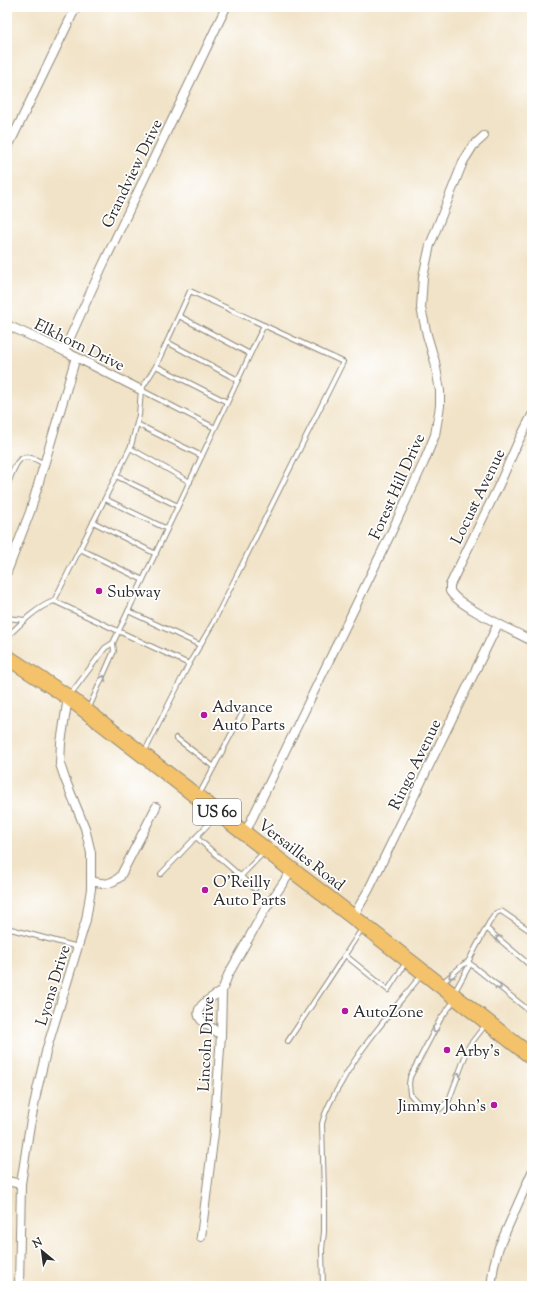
<svg xmlns="http://www.w3.org/2000/svg" width="539" height="1293" viewBox="0 0 539 1293" font-family="'Sorts Mill Goudy',serif">
	<rect width="100%" height="100%" fill="#fff"/>
	<filter id="ink" filterUnits="userSpaceOnUse"><feTurbulence type="fractalNoise" baseFrequency=".025" numOctaves="2"/><feDisplacementMap in="SourceGraphic" scale="8" xChannelSelector="R" yChannelSelector="G"/><feConvolveMatrix kernelMatrix="1 2 1 2 8 2 1 2 1" color-interpolation-filters="sRGB"/></filter>
	<filter id="wash" filterUnits="userSpaceOnUse"><feTurbulence type="fractalNoise" baseFrequency=".012" numOctaves="4" result="noise"/><feDisplacementMap in="SourceGraphic" scale="16" xChannelSelector="R" yChannelSelector="G"/><feGaussianBlur stdDeviation="0.9" result="paint"/><feColorMatrix in="noise" values="0 0 0 0 0 0 0 0 0 0 0 0 0 0 0 0 0 1.4 0 .05"/><feComposite in="paint" operator="in"/></filter>
	<g filter="url(#wash)">
		<rect width="100%" height="100%" fill="#f1e3c7"/>
	</g>
	<g filter="url(#ink)">
		<g fill="none" stroke-linecap="round" stroke-linejoin="round">
			<defs>
				<g id="lane">
					<path d="M 179,316 L 250,354"/>
					<path d="M 167,342 L 238,380"/>
					<path d="M 156,366 L 227,402"/>
					<path d="M 141,390 L 215,428"/>
					<path d="M 137,424 L 202,456"/>
					<path d="M 130,448 L 190,482"/>
					<path d="M 116,476 L 178,506"/>
					<path d="M 7,486 C 16,464 18,447 44,464"/>
					<path d="M 105,499 L 167,529"/>
					<path d="M 93,522 L 156,554"/>
					<path d="M 80,549 L 143,580"/>
					<path d="M 54,601 L 131,446 L 139,415 L 141,390 L 156,366 L 190,291 L 343,362 L 213,623 L 189,664"/>
					<path d="M 128,611 L 200,645"/>
					<path d="M 7,618 L 25,620"/>
					<path d="M 7,637 C 20,624 37,607 54,601 L 189,664 L 144,753"/>
					<path d="M 70,695 L 105,648 L 113,643"/>
					<path d="M 88,710 L 114,651 L 113,643 L 264,325"/>
					<path d="M 176,738 L 214,767"/>
					<path d="M 199,795 L 242,714"/>
					<path d="M 196,837 L 255,889"/>
					<path d="M 161,874 L 216,816"/>
					<path d="M 241,876 L 264,852"/>
					<path d="M 363,927 L 345,955 L 388,990 L 406,962"/>
					<path d="M 7,928 L 78,947"/>
					<path d="M 486,928 L 532,967"/>
					<path d="M 468,962 L 532,1013"/>
					<path d="M 442,983 L 464,964 L 468,962 L 489,923 L 496,913 L 501,911 L 532,932"/>
					<path d="M 454,993 L 469,966 L 468,962"/>
					<path d="M 455,1000 L 441,1018 L 410,1077 L 409,1084 L 410,1094 L 416,1101 L 430,1108 L 440,1109 L 449,1100 L 469,1046 L 486,1024"/>
					<path d="M 288,1041 L 345,955"/>
					<path d="M 323,1286 L 322,1249 L 324,1232 L 324,1192 L 322,1124 C 325,1110 332,1098 340,1085 C 362,1044 393,1011 422,974"/>
				</g>
				<g id="street">
					<path d="M 7,149 L 76,7"/>
					<path d="M 7,325 L 64,351 L 141,390"/>
					<path d="M 64,351 L 101,269 L 226,7"/>
					<path d="M 532,415 L 518,442 L 499,485 L 453,579 L 450,585 L 450,591 C 459,607 514,631 532,641"/>
					<path d="M 7,572 L 30,512 L 76,357"/>
					<path d="M 245,833 L 391,533 L 424,462 L 435,435 L 440,406 L 440,391 L 435,362 L 427,335 L 421,308 L 423,277 L 430,245 L 463,162 L 473,146 L 484,136"/>
					<path d="M 91,881 C 104,884 108,886 120,877 L 156,807"/>
					<path d="M 353,917 L 369,889 L 498,624"/>
					<path d="M 221,1035 C 217,1033 214,1029 211,1027 C 208,1025 205,1025 203,1022 C 189,1008 211,998 222,991"/>
					<path d="M 7,1181 L 21,1184"/>
					<path d="M 201,1237 L 214,1133 L 221,1035 L 222,991 L 228,975 L 264,911 L 292,870"/>
					<path d="M 19,1286 L 21,1184 L 29,1131 L 37,1090 L 47,1048 L 86,920 L 91,889 L 91,853 L 85,828 L 65,779 L 60,764 L 61,743 L 68,697"/>
					<path d="M 491,1286 L 494,1265 L 499,1247 L 532,1172"/>
				</g>
				<path id="highway" d="M 7,657 L 68,697 L 353,917 L 532,1057"/>
			</defs>
			<use href="#lane" stroke="#8e8779" stroke-width="6"/>
			<use href="#street" stroke="#8e8779" stroke-width="10"/>
			<use href="#highway" stroke="#8e8779" stroke-width="17"/>
			<use href="#lane" stroke="#fff" stroke-width="4"/>
			<use href="#street" stroke="#fff" stroke-width="8"/>
			<use href="#highway" stroke="#f3c26a" stroke-width="15"/>
		</g>
		<defs><path id="oneway-chevron" d="M-2-3.5L2.5 0L-2 3.5" fill="none" stroke-width="1.6" stroke-linecap="round" stroke-linejoin="round"/></defs>
		<g stroke="#a0a0a0">
			<use href="#oneway-chevron" transform="translate(103 678) rotate(-67)"/>
			<use href="#oneway-chevron" transform="translate(498 938) rotate(-140)"/>
			<use href="#oneway-chevron" transform="translate(451 976) rotate(140)"/>
			<use href="#oneway-chevron" transform="translate(499 987) rotate(38)"/>
			<use href="#oneway-chevron" transform="translate(435 1030) rotate(118)"/>
			<use href="#oneway-chevron" transform="translate(458 1075) rotate(-69)"/>
		</g>
	</g>
	<g fill="#b5179e" stroke="#fff" stroke-width="1.5">
		<circle cx="99" cy="591" r="4"/>
		<circle cx="204" cy="715" r="4"/>
		<circle cx="205" cy="890" r="4"/>
		<circle cx="345" cy="1011" r="4"/>
		<circle cx="447" cy="1050" r="4"/>
		<circle cx="494" cy="1105" r="4"/>
	</g>
	<g text-anchor="middle" stroke-width="3.5" stroke-linejoin="round" paint-order="stroke">
		<rect fill="#fff" stroke="#6b6b6b" stroke-width="1" x="193" y="799" width="48" height="26" rx="3"/>
		<g font-size="15" font-weight="bold" fill="#2b2b2b">
			<text x="217" y="817">US 60</text>
		</g>
		<g font-size="16" fill="#2b2b2b" stroke="#fff">
			<text transform="translate(131 173) rotate(-64)" y="6">Grandview Drive</text>
			<text transform="translate(80 344) rotate(26)" y="6">Elkhorn Drive</text>
			<text transform="translate(396 486) rotate(-66)" y="6">Forest Hill Drive</text>
			<text transform="translate(477 496) rotate(-64)" y="6">Locust Avenue</text>
			<text transform="translate(414 764) rotate(-64)" y="6">Ringo Avenue</text>
			<text transform="translate(302 854) rotate(38)" y="6">Versailles Road</text>
			<text transform="translate(52 985) rotate(-73)" y="6">Lyons Drive</text>
			<text transform="translate(205 1044) rotate(-87)" y="6">Lincoln Drive</text>
		</g>
		<g font-size="16" fill="#2b2b2b" stroke="#fff" text-anchor="start">
			<text x="107" y="597">Subway</text>
			<text x="212" y="712">Advance<tspan x="212" dy="18">Auto Parts</tspan></text>
			<text x="213" y="887">O'Reilly<tspan x="213" dy="18">Auto Parts</tspan></text>
			<text x="353" y="1017">AutoZone</text>
			<text x="455" y="1056">Arby's</text>
			<text x="486" y="1111" text-anchor="end">Jimmy John's</text>
		</g>
	</g>
	<rect width="539" height="1293" fill="none" stroke="#fff" stroke-width="24"/>
	<g transform="translate(42 1251) rotate(331)" stroke="#ffffff" stroke-width="3" paint-order="stroke">
	<path d="M0-3L7 15L0 10L-7 15Z" fill="#2b2b2b"/>
	<text y="-6" font-size="11" font-weight="bold" text-anchor="middle" fill="#2b2b2b">N</text>
	</g>
</svg>
